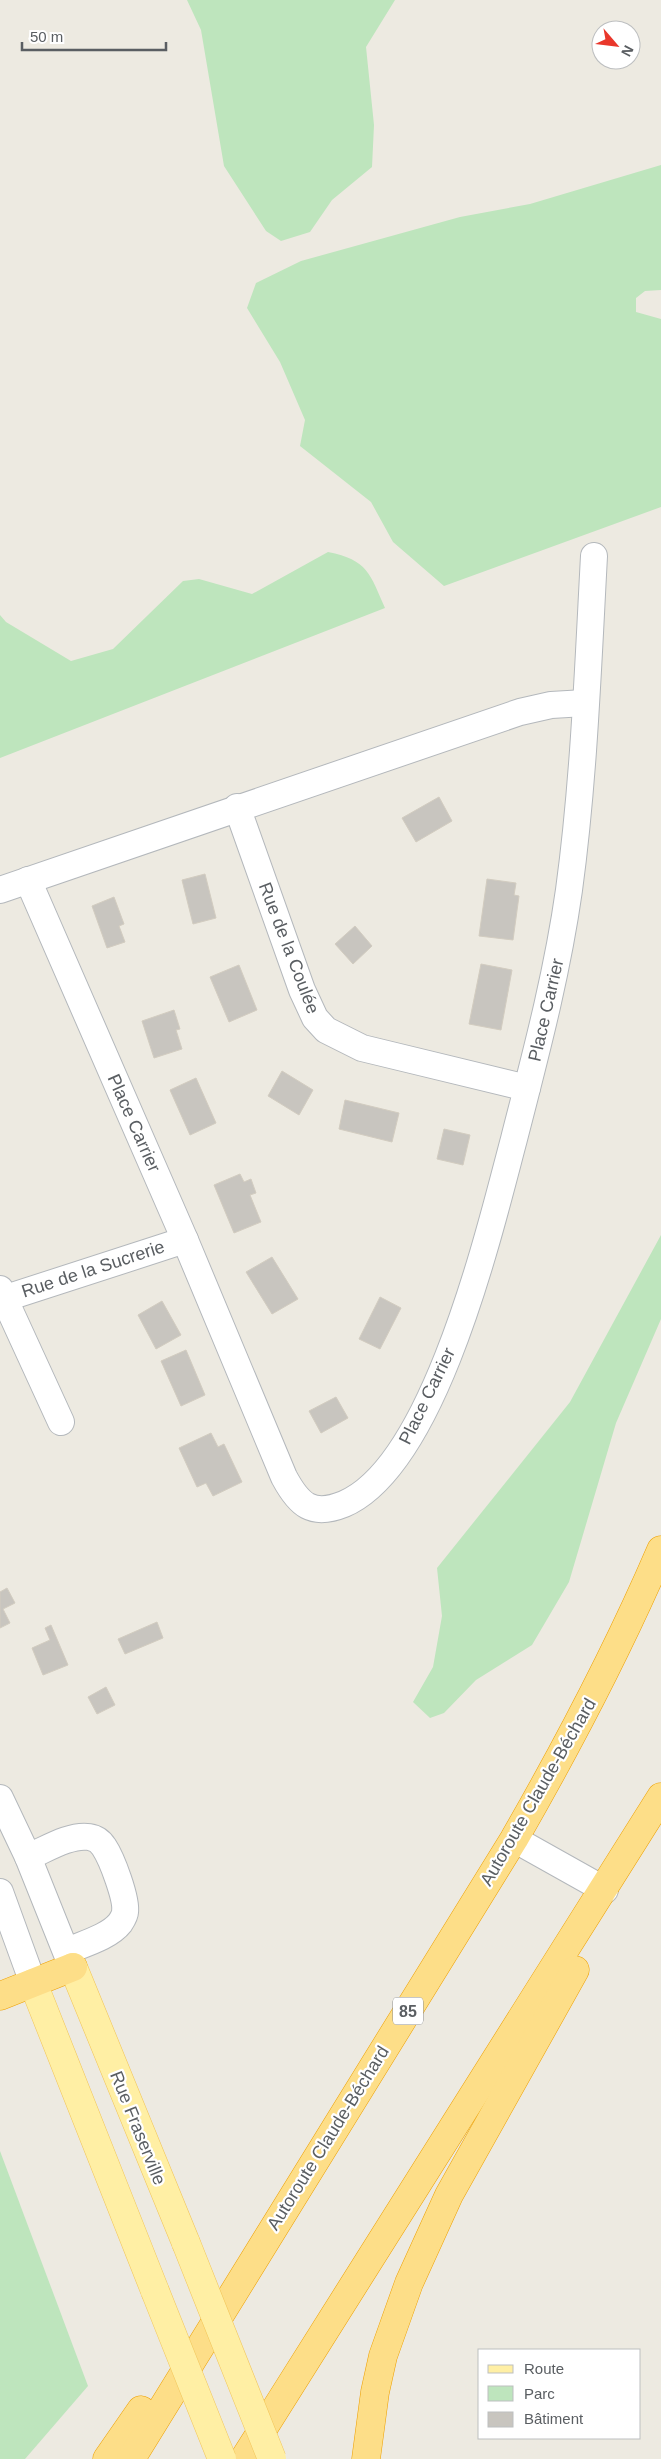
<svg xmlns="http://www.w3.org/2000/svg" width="661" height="2459" viewBox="0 0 661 2459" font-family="Helvetica,sans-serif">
	<rect width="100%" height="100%" fill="#edeae1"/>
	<g fill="#bee5bd">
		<path d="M 187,0 L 395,0 L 366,47 L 374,125 L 372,167 L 332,200 L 310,232 L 281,241 L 266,231 L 224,166 L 201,30 Z"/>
		<path d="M 661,165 L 661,290 L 645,291 L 636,298 L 636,312 L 661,319 L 661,507 L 444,586 L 393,542 L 371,502 L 300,446 L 305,420 L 280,362 L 247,308 L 256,283 L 301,261 L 460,217 L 530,204 Z"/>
		<path d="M 328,552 C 368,560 370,574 385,608 L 0,758 L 0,615 L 6,622 L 71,661 L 113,649 L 183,581 L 199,579 L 252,594 Z"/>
		<path d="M 661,1235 L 661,1319 L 616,1423 L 569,1582 L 532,1645 L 476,1680 L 444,1713 L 430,1718 L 413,1702 L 433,1667 L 442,1616 L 437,1568 L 570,1402 Z"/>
		<path d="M 0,2151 L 88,2386 L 25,2459 L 0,2459 Z"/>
	</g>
	<g fill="#c8c5bf" stroke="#d2ccc0">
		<path d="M 439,797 L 452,821 L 416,842 L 402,818 Z"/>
		<path d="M 205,874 L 216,918 L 193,924 L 182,880 Z"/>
		<path d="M 487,879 L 516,883 L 514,895 L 519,896 L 513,940 L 479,936 Z"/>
		<path d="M 114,897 L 124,924 L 119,926 L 125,942 L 107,948 L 92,906 Z"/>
		<path d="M 355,926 L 372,946 L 353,964 L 335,944 Z"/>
		<path d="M 481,964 L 512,970 L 501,1030 L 469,1024 Z"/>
		<path d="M 239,965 L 257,1010 L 229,1022 L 210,977 Z"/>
		<path d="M 174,1010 L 180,1029 L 176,1030 L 182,1049 L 154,1058 L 142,1021 Z"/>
		<path d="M 282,1071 L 313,1090 L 299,1115 L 268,1096 Z"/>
		<path d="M 196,1078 L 216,1123 L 190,1135 L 170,1090 Z"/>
		<path d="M 345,1100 L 399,1113 L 392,1142 L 339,1129 Z"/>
		<path d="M 444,1129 L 470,1135 L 463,1165 L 437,1159 Z"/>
		<path d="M 240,1174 L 244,1182 L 251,1179 L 256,1193 L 250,1195 L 261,1222 L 234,1233 L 214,1185 Z"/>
		<path d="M 272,1257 L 298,1299 L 272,1314 L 246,1272 Z"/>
		<path d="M 380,1297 L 401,1308 L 380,1349 L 359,1339 Z"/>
		<path d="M 162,1301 L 181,1335 L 156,1349 L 138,1315 Z"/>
		<path d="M 186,1350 L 205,1395 L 181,1406 L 161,1361 Z"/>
		<path d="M 336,1397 L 348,1418 L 321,1433 L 309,1411 Z"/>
		<path d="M 211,1433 L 218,1447 L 224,1444 L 242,1482 L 213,1496 L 206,1483 L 197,1487 L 179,1448 Z"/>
		<path d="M 7,1588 L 15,1603 L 3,1609 L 10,1623 L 0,1628 L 0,1592 Z"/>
		<path d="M 157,1622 L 163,1638 L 125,1654 L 118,1639 Z"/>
		<path d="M 51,1625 L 68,1665 L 43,1675 L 32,1648 L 50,1640 L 45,1628 Z"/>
		<path d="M 106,1687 L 115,1705 L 97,1714 L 88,1697 Z"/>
	</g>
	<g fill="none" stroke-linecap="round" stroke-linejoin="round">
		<defs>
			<g id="minor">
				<path d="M 237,807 L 302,990 L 315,1018 L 326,1030 L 362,1048 L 527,1088"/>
				<path d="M 28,880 L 185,1240 L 284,1477 C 299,1505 312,1517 344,1504 C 435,1465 490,1229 514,1139 C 535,1057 557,975 569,890 C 584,780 588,667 594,556"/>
				<path d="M 0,890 L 520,712 L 551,705 L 585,703"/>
				<path d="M 0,1289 L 61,1422"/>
				<path d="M 0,1300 L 185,1240"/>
				<path d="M 0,1798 L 28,1857 L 72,1967"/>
				<path d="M 514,1839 L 605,1890"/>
				<path d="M 28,1857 C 45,1850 70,1834 89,1837 C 96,1838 101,1842 104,1847 C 112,1859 127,1899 125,1912 C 125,1915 122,1920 120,1923 C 109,1937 83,1944 67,1951"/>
				<path d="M 0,1892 L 33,1983"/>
			</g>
			<g id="major">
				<path d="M 73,1967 L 186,2243"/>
				<path d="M 33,1983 L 155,2291"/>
			</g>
			<g id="highway">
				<path d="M 0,1996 L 73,1967"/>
				<path d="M 107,2459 L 141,2410"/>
				<path d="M 131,2459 L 514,1839 C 568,1745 618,1650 661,1550"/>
				<path d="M 244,2459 L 661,1797"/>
				<path d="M 366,2459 L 375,2392 L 383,2356 L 409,2283 L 449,2195 L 575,1970"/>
			</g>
		</defs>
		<use href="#minor" stroke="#b4b8bc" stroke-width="28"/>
		<use href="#major" stroke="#f2c456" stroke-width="29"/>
		<use href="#highway" stroke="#eea000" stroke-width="29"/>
		<use href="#minor" stroke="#fff" stroke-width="26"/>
		<use href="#major" stroke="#ffefa4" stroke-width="28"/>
		<use href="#highway" stroke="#fdde88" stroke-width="28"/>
		<defs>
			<g id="major-bridge">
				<path d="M 186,2243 L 272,2459"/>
				<path d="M 155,2291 L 222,2459"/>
			</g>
		</defs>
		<use href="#major-bridge" stroke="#f2c456" stroke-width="29" stroke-linecap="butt"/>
		<use href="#major-bridge" stroke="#ffefa4" stroke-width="28"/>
	</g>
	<g text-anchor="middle" stroke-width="4.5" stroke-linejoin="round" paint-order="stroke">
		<rect fill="#fff" stroke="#8c8e91" stroke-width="1" x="393" y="1997.5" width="30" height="27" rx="4"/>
		<g font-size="16" font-weight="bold" fill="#5a5e62">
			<text x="408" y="2017">85</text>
		</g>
		<g font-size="18" fill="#5a5e62" stroke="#fff">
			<text transform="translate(289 948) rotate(69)" y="6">Rue de la Coulée</text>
			<text transform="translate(546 1010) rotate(-77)" y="6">Place Carrier</text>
			<text transform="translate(134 1123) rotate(66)" y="6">Place Carrier</text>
			<text transform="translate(93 1269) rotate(-18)" y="6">Rue de la Sucrerie</text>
			<text transform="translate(427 1396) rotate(-64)" y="6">Place Carrier</text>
			<text transform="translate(538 1792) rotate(-60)" y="6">Autoroute Claude-Béchard</text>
			<text transform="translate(138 2128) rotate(68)" y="6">Rue Fraserville</text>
			<text transform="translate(328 2138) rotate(-58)" y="6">Autoroute Claude-Béchard</text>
		</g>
	</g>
	<rect x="478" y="2349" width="162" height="90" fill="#ffffff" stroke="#bdbfc0"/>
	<rect x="488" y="2365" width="25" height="8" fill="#ffefa4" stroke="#bdbfc0"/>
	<text x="524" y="2374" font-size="15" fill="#5a5e62">Route</text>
	<rect x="488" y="2386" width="25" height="15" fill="#bee5bd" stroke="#bdbfc0"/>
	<text x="524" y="2399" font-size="15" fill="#5a5e62">Parc</text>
	<rect x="488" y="2412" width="25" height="15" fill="#c8c5bf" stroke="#bdbfc0"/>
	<text x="524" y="2424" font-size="15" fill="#5a5e62">Bâtiment</text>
	<g transform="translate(616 45) rotate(118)"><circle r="24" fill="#ffffff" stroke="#bdbfc0"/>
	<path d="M0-4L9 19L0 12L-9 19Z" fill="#e9372b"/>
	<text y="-8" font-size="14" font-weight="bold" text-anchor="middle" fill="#5a5e62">N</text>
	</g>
	<path d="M22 42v8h144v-8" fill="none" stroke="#5a5e62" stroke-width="2.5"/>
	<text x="30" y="42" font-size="15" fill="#5a5e62" stroke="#ffffff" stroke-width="4" paint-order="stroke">50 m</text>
</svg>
